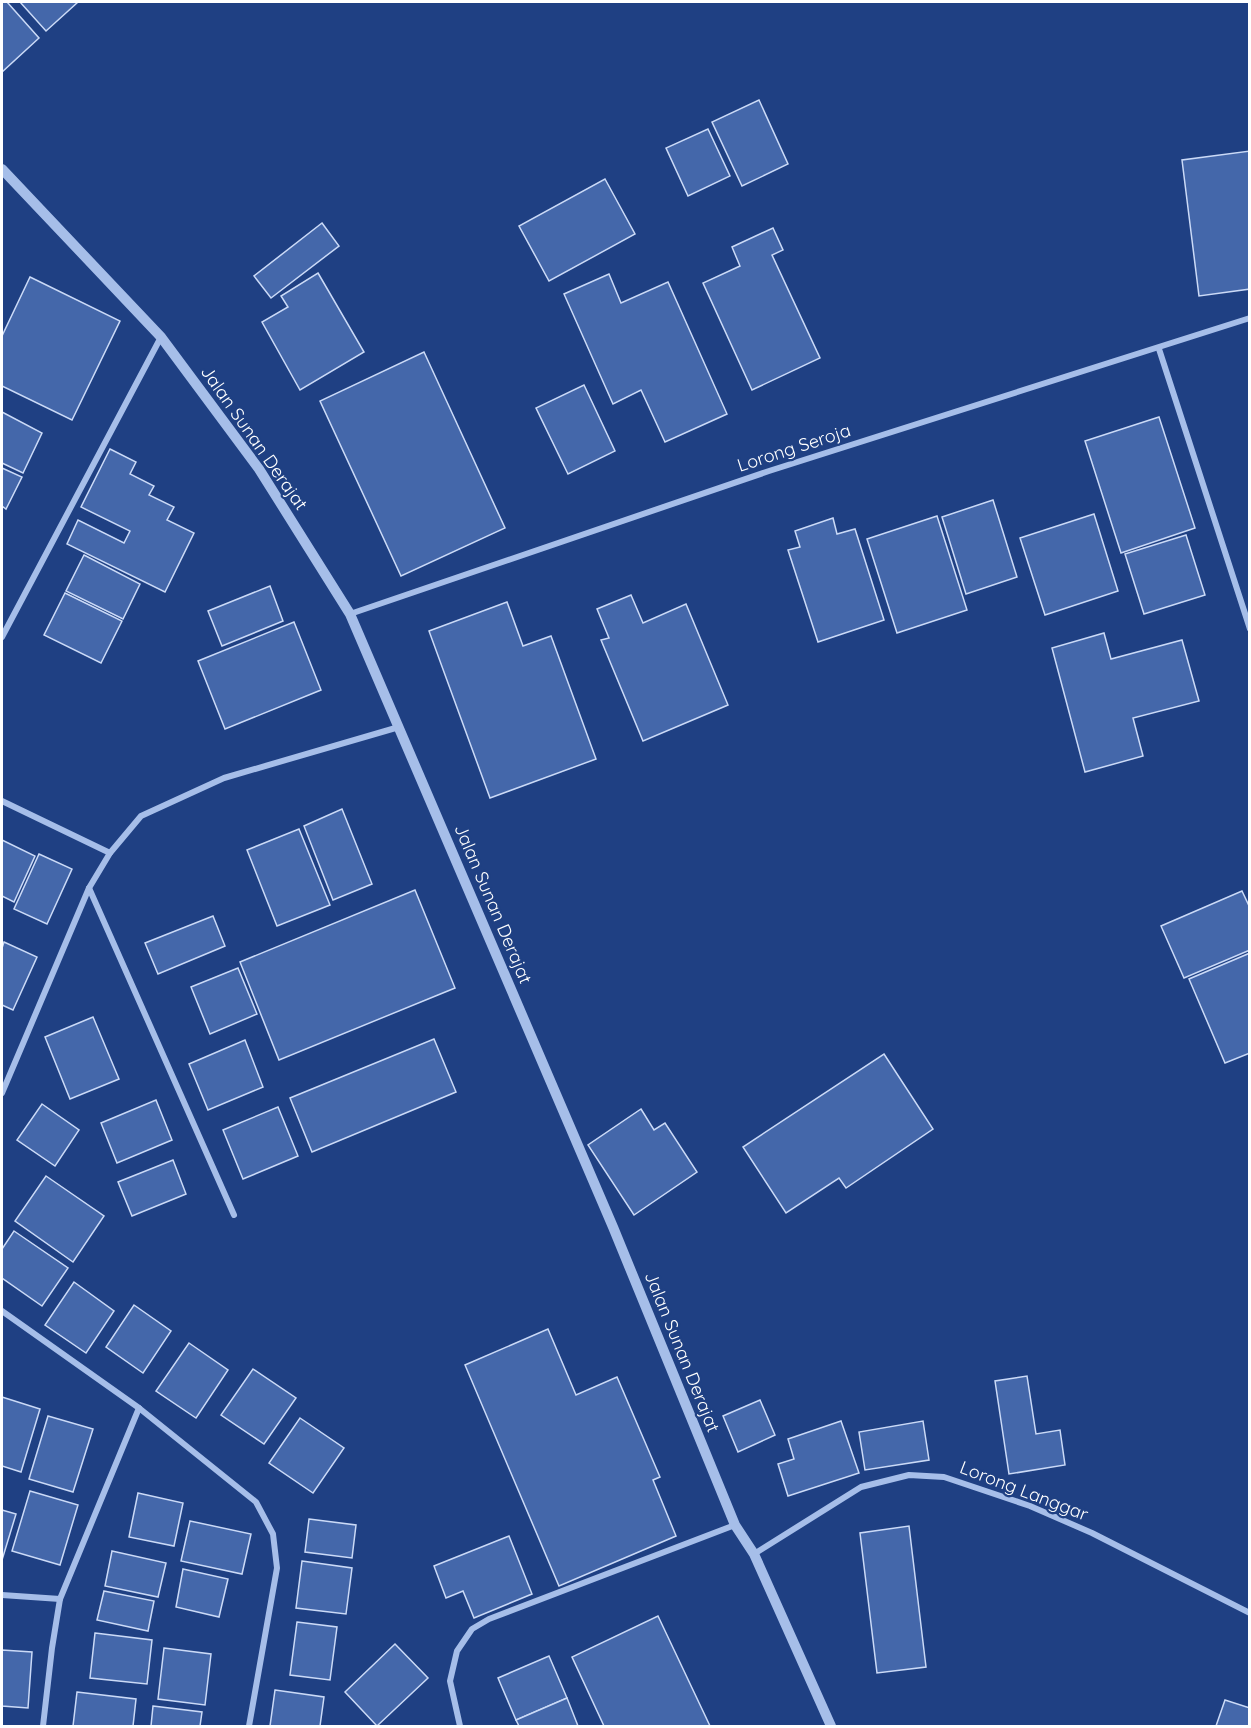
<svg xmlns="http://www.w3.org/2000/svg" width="1251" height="1728" viewBox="0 0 1251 1728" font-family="Quicksand,sans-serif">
	<rect width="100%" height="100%" fill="#1f4083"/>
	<g fill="#4467aa" stroke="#cbdaf7" stroke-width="1.5">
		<path d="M 2,2 L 7,2 L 39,38 L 2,72 Z"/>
		<path d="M 20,2 L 78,2 L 46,31 Z"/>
		<path d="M 759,100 L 788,164 L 742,186 L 712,122 Z"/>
		<path d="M 708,129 L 730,176 L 688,196 L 666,148 Z"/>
		<path d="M 1250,151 L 1250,289 L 1199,296 L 1182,160 Z"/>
		<path d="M 605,179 L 635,234 L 549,281 L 519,226 Z"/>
		<path d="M 322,223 L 339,246 L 271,298 L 254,276 Z"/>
		<path d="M 773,228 L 783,250 L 772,255 L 820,358 L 752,390 L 703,283 L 740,266 L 732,247 Z"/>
		<path d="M 318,273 L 364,352 L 300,390 L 262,322 L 288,307 L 281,296 Z"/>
		<path d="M 609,274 L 621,303 L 668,282 L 727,414 L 665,442 L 641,390 L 613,404 L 564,294 Z"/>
		<path d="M 30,277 L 120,321 L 72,420 L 2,386 L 2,336 Z"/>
		<path d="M 424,352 L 505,528 L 401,576 L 320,401 Z"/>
		<path d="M 584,385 L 615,451 L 568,474 L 536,408 Z"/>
		<path d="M 2,412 L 42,433 L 23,473 L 2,463 Z"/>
		<path d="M 1159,417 L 1195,528 L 1121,553 L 1085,441 Z"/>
		<path d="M 110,449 L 136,462 L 130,474 L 154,486 L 149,495 L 174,507 L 167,520 L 194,533 L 165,592 L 67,544 L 78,520 L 124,543 L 130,531 L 81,507 Z"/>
		<path d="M 2,468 L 22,477 L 6,509 L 2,506 Z"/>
		<path d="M 993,500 L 1017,577 L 966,594 L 942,517 Z"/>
		<path d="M 1094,514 L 1118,591 L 1045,615 L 1020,538 Z"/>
		<path d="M 937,516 L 967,610 L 897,633 L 867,539 Z"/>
		<path d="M 833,518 L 837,534 L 855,529 L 884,620 L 818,642 L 788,550 L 800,547 L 795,531 Z"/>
		<path d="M 1186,535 L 1205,595 L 1144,614 L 1125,554 Z"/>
		<path d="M 84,555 L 140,584 L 123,619 L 66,591 Z"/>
		<path d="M 270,586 L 283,621 L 222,646 L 208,611 Z"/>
		<path d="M 65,593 L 122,621 L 101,663 L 44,635 Z"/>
		<path d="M 631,595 L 643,623 L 686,604 L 728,705 L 643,741 L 601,640 L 609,638 L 597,609 Z"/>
		<path d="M 507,602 L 523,646 L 551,636 L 596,759 L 490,798 L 429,631 Z"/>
		<path d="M 294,622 L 321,690 L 225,729 L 198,661 Z"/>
		<path d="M 1104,633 L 1111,659 L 1182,640 L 1199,701 L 1133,718 L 1143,756 L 1085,772 L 1052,648 Z"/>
		<path d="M 342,809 L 372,884 L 333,900 L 304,826 Z"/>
		<path d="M 299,829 L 330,905 L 277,926 L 247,850 Z"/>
		<path d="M 2,840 L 35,856 L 14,902 L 2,896 Z"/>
		<path d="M 39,854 L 72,869 L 47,924 L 14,909 Z"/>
		<path d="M 415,890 L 455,988 L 279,1060 L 240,962 Z"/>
		<path d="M 1242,891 L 1250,908 L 1250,950 L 1184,978 L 1161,926 Z"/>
		<path d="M 213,916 L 225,946 L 158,974 L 145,943 Z"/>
		<path d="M 4,942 L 37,957 L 13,1010 L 2,1005 L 2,948 Z"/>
		<path d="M 1250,953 L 1250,1053 L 1225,1063 L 1189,979 Z"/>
		<path d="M 238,968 L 257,1014 L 210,1034 L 191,987 Z"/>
		<path d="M 93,1017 L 119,1079 L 70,1099 L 45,1037 Z"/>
		<path d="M 434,1039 L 456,1092 L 312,1152 L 290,1098 Z"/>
		<path d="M 245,1040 L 263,1087 L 208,1110 L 189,1064 Z"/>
		<path d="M 884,1054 L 933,1129 L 846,1188 L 839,1178 L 786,1213 L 743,1147 Z"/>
		<path d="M 156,1100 L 172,1140 L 117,1163 L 101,1123 Z"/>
		<path d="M 42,1104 L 79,1130 L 55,1166 L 17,1140 Z"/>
		<path d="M 278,1107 L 298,1156 L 243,1179 L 223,1130 Z"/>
		<path d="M 641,1109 L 654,1130 L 665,1123 L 697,1172 L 634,1215 L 588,1145 Z"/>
		<path d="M 173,1160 L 186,1194 L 132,1216 L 118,1182 Z"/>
		<path d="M 46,1176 L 104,1216 L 73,1262 L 15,1221 Z"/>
		<path d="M 14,1231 L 68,1268 L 42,1306 L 2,1278 L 2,1249 Z"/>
		<path d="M 74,1282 L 114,1311 L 86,1353 L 45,1325 Z"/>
		<path d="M 134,1305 L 171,1331 L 143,1373 L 106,1347 Z"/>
		<path d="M 548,1329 L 576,1395 L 617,1377 L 660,1477 L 653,1480 L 676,1536 L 559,1586 L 465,1365 Z"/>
		<path d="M 189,1343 L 228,1370 L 196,1418 L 156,1391 Z"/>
		<path d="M 253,1369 L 296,1398 L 264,1444 L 221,1415 Z"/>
		<path d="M 1027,1376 L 1036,1434 L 1060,1430 L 1065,1465 L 1009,1474 L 995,1381 Z"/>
		<path d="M 2,1397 L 40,1409 L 21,1472 L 2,1466 Z"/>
		<path d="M 760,1400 L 775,1435 L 738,1452 L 723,1416 Z"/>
		<path d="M 48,1416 L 93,1429 L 73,1492 L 29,1479 Z"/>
		<path d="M 300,1418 L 344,1448 L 313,1493 L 269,1463 Z"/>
		<path d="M 841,1421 L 859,1473 L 788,1496 L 778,1464 L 794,1459 L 788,1439 Z"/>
		<path d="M 923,1421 L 929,1460 L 865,1470 L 859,1432 Z"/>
		<path d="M 30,1491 L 78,1505 L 60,1565 L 12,1551 Z"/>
		<path d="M 138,1493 L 183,1503 L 174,1546 L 129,1537 Z"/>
		<path d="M 2,1510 L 16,1514 L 2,1560 Z"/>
		<path d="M 309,1519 L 356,1525 L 352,1558 L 305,1552 Z"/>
		<path d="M 190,1521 L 251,1534 L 242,1574 L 181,1561 Z"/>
		<path d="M 909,1526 L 926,1667 L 877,1673 L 860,1533 Z"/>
		<path d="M 509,1536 L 532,1594 L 474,1618 L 463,1591 L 446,1598 L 434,1566 Z"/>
		<path d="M 112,1551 L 166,1563 L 158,1597 L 105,1586 Z"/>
		<path d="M 302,1561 L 352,1568 L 346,1614 L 296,1608 Z"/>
		<path d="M 183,1569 L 228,1579 L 219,1617 L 176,1607 Z"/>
		<path d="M 104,1591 L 154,1601 L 148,1631 L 97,1620 Z"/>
		<path d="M 658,1616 L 710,1726 L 604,1726 L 572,1657 Z"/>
		<path d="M 297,1622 L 337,1627 L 330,1680 L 290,1675 Z"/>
		<path d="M 95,1633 L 152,1640 L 147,1684 L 90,1678 Z"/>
		<path d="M 395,1644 L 428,1678 L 377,1726 L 345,1692 Z"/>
		<path d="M 164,1648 L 211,1654 L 205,1705 L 158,1699 Z"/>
		<path d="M 2,1650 L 32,1652 L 28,1708 L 2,1706 Z"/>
		<path d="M 549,1656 L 567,1698 L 516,1720 L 498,1678 Z"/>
		<path d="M 275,1690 L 324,1697 L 320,1726 L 270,1726 Z"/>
		<path d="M 77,1692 L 136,1699 L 133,1726 L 73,1726 Z"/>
		<path d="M 567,1698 L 578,1726 L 519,1726 L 516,1720 Z"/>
		<path d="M 1225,1700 L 1250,1708 L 1250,1726 L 1216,1726 Z"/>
		<path d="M 153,1706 L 202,1712 L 200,1726 L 151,1726 Z"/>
	</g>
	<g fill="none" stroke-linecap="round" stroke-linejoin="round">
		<g stroke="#a6bee9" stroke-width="6">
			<path d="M 1159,349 L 1250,629"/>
			<path d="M 350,614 L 769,471 L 1250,318"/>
			<path d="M 2,637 L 161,337"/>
			<path d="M 2,801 L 110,853"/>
			<path d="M 89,888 L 234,1215"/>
			<path d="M 2,1093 L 89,888 L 110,853 L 141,816 L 224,778 L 399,727"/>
			<path d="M 2,1311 L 139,1408 L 256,1502 L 273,1534 L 277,1568 L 249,1726"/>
			<path d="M 754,1554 L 861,1487 L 909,1475 L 944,1477 L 1030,1506 L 1092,1533 L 1250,1613"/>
			<path d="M 2,1595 L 60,1599"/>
			<path d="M 43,1726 L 52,1648 L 60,1599 L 139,1408"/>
			<path d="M 460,1726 L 450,1681 L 457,1651 L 472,1629 L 489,1619 L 735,1525"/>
		</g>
		<path stroke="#a6bee9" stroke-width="10" d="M 2,169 L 161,337 L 259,469 L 350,614 L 613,1227 L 735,1525 L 754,1554 L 831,1726"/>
	</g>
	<g text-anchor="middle" stroke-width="4.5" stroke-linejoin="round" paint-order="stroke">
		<g font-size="18" fill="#fff" stroke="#1f4083">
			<text transform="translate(254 438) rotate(55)" y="6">Jalan Sunan Derajat</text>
			<text transform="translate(794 448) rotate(-18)" y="6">Lorong Seroja</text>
			<text transform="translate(493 904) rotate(67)" y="6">Jalan Sunan Derajat</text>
			<text transform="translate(682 1352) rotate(68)" y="6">Jalan Sunan Derajat</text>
			<text transform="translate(1024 1491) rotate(21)" y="6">Lorong Langgar</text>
		</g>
	</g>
	<rect width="1251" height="1728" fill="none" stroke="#ffffff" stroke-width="6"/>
</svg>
